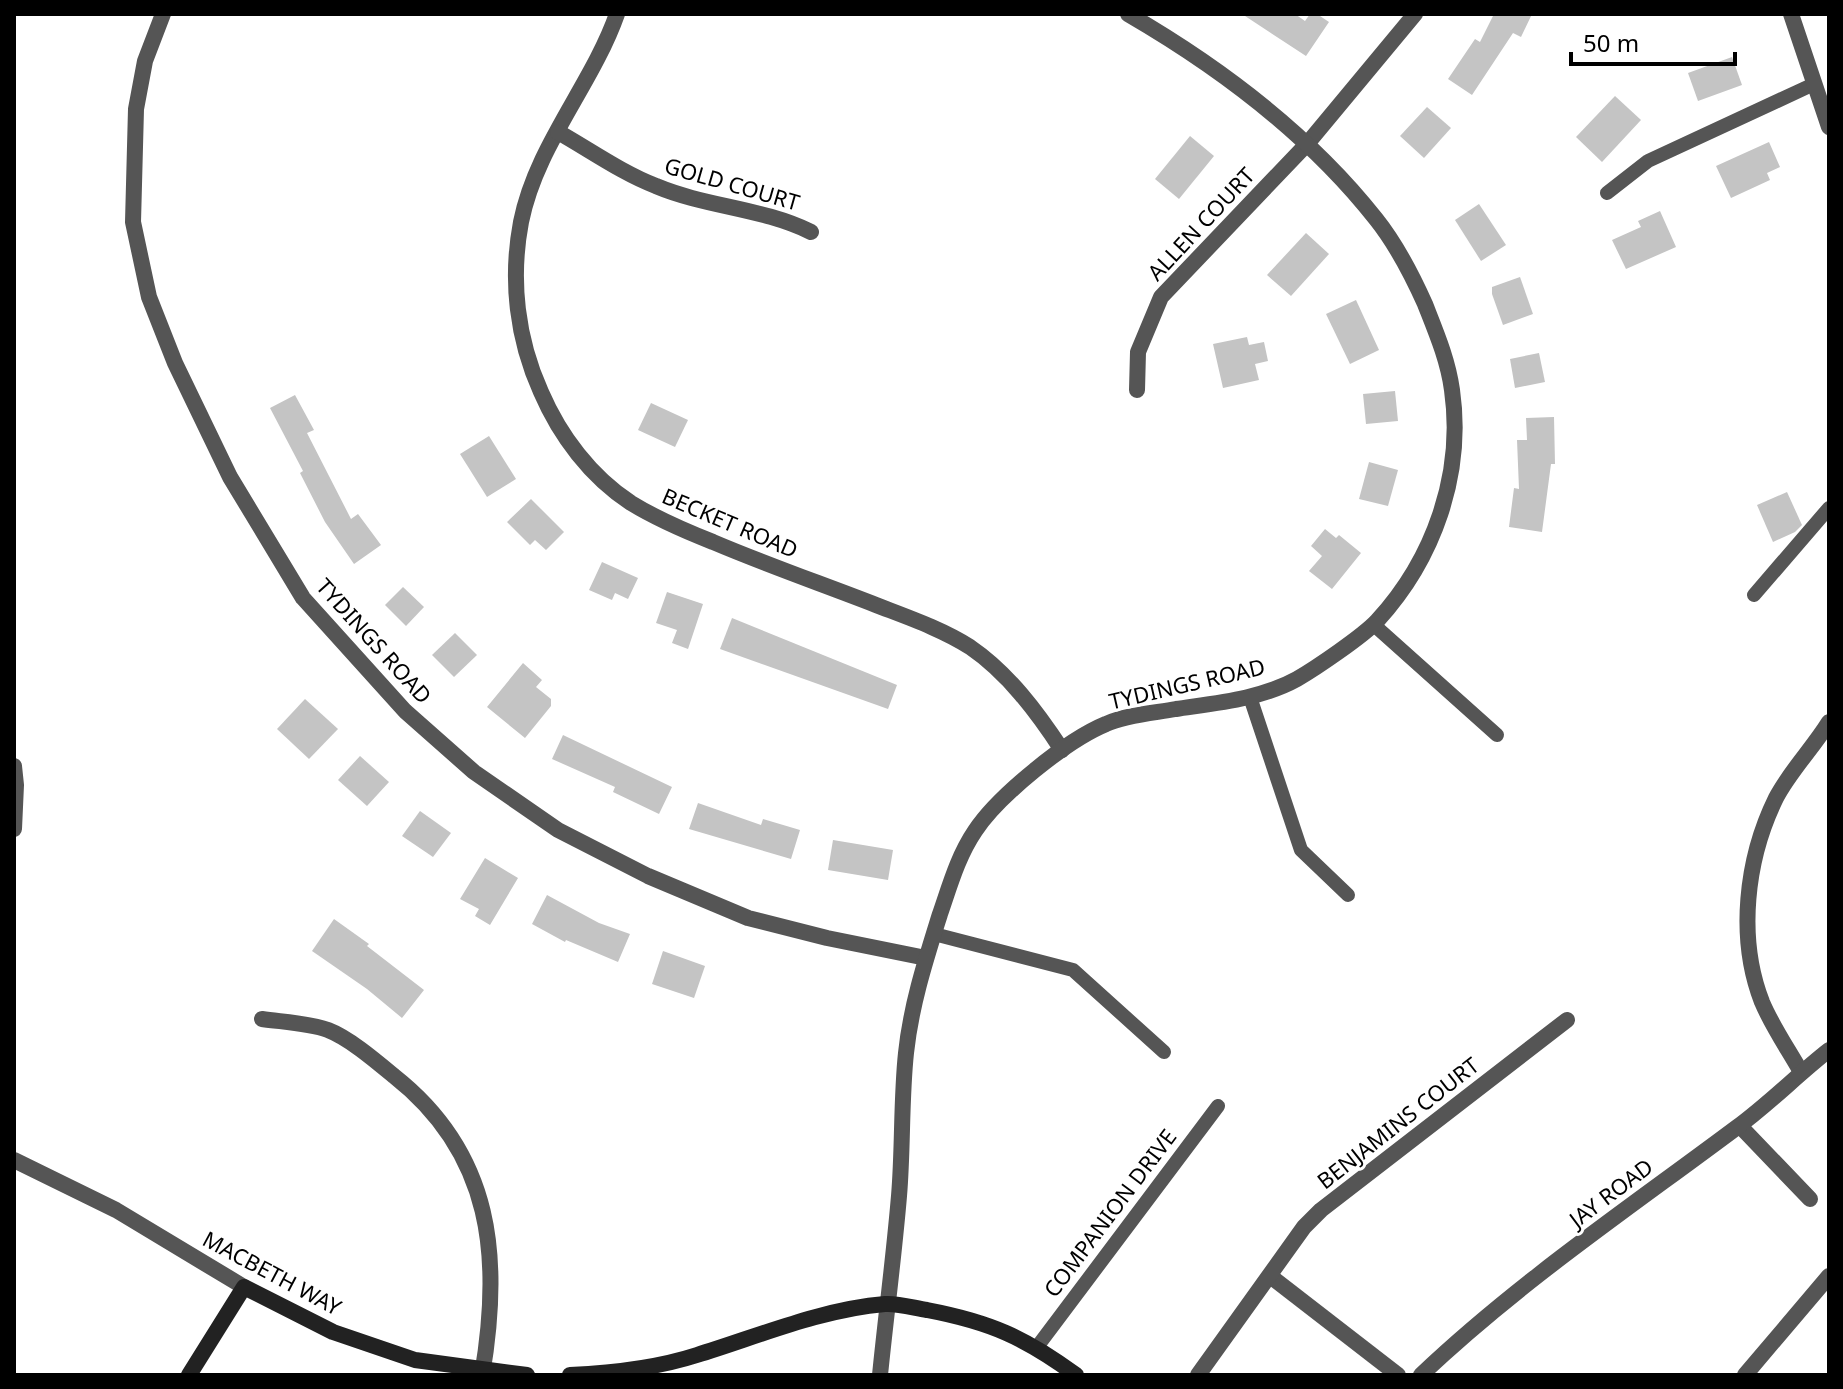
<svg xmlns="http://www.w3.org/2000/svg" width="1843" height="1389" viewBox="0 0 1843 1389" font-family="'Noto Sans',sans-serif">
	<rect width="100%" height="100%" fill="#fff"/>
	<g fill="#c4c4c4">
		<path d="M 1242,14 L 1295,14 L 1305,21 L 1310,14 L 1317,14 L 1329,22 L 1306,56 Z"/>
		<path d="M 1494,14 L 1532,14 L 1521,37 L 1513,33 L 1472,95 L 1448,79 L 1475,39 L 1480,42 Z"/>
		<path d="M 1732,57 L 1742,85 L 1698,101 L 1688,73 Z"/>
		<path d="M 1615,96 L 1641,120 L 1602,162 L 1576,137 Z"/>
		<path d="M 1427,107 L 1451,128 L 1424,158 L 1400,136 Z"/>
		<path d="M 1190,136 L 1214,156 L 1179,199 L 1155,179 Z"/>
		<path d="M 1769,142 L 1780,167 L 1767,173 L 1770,180 L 1731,198 L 1716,166 Z"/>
		<path d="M 1479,204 L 1506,245 L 1481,261 L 1455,220 Z"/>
		<path d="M 1660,211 L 1676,247 L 1626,269 L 1612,240 L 1641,227 L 1638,221 Z"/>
		<path d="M 1306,233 L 1329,254 L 1291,296 L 1267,275 Z"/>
		<path d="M 1520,277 L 1533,314 L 1503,325 L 1492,294 L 1492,287 Z"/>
		<path d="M 1356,300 L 1379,350 L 1350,364 L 1326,314 Z"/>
		<path d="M 1247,337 L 1249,345 L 1264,342 L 1268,361 L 1255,364 L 1259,380 L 1223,388 L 1213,344 Z"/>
		<path d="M 1539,353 L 1545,382 L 1515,388 L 1510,359 Z"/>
		<path d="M 1395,391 L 1398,421 L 1366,424 L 1363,394 Z"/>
		<path d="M 295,395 L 314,430 L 307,433 L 351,519 L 358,514 L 381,545 L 354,564 L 325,522 L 300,473 L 303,471 L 270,408 Z"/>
		<path d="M 651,403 L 688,420 L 675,447 L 638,430 Z"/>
		<path d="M 1554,417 L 1555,464 L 1551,464 L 1542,532 L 1509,527 L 1514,488 L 1519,489 L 1517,440 L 1527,440 L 1526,418 Z"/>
		<path d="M 489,436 L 516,479 L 487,497 L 460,454 Z"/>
		<path d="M 1369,462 L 1398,470 L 1388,506 L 1359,499 Z"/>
		<path d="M 1787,492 L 1802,525 L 1795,532 L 1773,542 L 1757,505 Z"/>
		<path d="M 531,499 L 564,532 L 546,550 L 535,540 L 530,545 L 507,522 Z"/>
		<path d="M 1325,529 L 1336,538 L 1339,535 L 1361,553 L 1332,589 L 1309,571 L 1322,556 L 1311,546 Z"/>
		<path d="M 602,562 L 638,578 L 628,599 L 615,593 L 612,600 L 589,590 Z"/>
		<path d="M 403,587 L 424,607 L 406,626 L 385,605 Z"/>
		<path d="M 667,592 L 703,604 L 688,649 L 672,643 L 677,630 L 656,623 Z"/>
		<path d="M 732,618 L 897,685 L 888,709 L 720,649 Z"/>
		<path d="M 455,633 L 477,655 L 454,677 L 432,655 Z"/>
		<path d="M 523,663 L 542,680 L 536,687 L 551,699 L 551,706 L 525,738 L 487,707 Z"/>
		<path d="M 305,699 L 338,729 L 309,759 L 277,729 Z"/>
		<path d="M 563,735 L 672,787 L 659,814 L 613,792 L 615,787 L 552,759 Z"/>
		<path d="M 360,756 L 389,782 L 367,806 L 338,780 Z"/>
		<path d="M 698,803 L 761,825 L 763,819 L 800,830 L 791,859 L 689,829 Z"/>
		<path d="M 420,811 L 451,833 L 433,857 L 402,836 Z"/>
		<path d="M 833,840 L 893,850 L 888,880 L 828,870 Z"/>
		<path d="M 485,858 L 518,878 L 490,925 L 475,916 L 479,909 L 460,899 Z"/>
		<path d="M 547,895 L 599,923 L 630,934 L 618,962 L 566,940 L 565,942 L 532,924 Z"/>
		<path d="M 334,919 L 369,944 L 367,946 L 424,990 L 402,1018 L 367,989 L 312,951 Z"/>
		<path d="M 663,951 L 705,966 L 694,998 L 652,984 Z"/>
	</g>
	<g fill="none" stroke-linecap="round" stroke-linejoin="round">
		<g stroke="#555" stroke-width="14">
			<path d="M 1607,193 L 1648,161 L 1814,84"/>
			<path d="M 1754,595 L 1829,508"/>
			<path d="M 1374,625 L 1497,735"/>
			<path d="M 1250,697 L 1301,850 L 1348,895"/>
			<path d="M 934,934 L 1073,970 L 1164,1052"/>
			<path d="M 1037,1347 L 1218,1106"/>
		</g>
		<g stroke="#555" stroke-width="16">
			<path d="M 163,14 L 145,61 L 136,109 L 133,222 L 149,297 L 175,363 L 230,477 L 303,598 L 405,711 L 474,772 L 558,830 L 648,876 L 748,918 L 827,938 L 926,958"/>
			<path d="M 617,14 C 592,85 536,146 521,222 C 510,280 517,339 541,392 C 560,436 591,477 631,503 C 657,519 685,531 713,542 C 767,565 822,584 876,605 C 907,617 942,629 970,647 C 1008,673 1037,712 1062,750"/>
			<path d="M 1791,14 L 1829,127"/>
			<path d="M 558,132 C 590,150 622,173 656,186 C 706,207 763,208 811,232"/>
			<path d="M 1137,390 L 1138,352 L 1161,297 L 1307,144 L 1415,14"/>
			<path d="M 14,766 L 16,785 L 14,829"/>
			<path d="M 262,1019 C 283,1022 308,1023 328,1030 C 349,1038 376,1061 394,1076 C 493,1154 502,1258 482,1375"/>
			<path d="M 1801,1072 C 1788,1049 1772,1026 1762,1002 C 1737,938 1746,859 1776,798 C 1790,771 1813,748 1829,722"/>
			<path d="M 1740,1126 L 1810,1199"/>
			<path d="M 14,1160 L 116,1210 L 244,1287"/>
			<path d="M 1270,1276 L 1398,1375"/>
			<path d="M 880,1375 C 886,1315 894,1256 899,1196 C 903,1149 901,1100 906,1053 C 911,1005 926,959 940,914 C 950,885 958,856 975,831 C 998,796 1067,740 1106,724 C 1126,715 1154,713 1176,709 C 1216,703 1261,699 1297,679 C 1316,668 1363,636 1377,621 C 1434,559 1464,474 1452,390 C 1448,360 1436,332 1425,304 C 1412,275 1396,244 1376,219 C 1309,134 1221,68 1128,14"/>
			<path d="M 1198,1375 L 1304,1227 L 1321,1210 L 1567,1020"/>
			<path d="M 1421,1375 C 1518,1283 1629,1208 1736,1128 C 1769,1104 1797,1075 1829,1050"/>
			<path d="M 1745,1375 L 1829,1276"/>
		</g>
		<g stroke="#222" stroke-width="16">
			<path d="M 189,1375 L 244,1287 L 333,1332 L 415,1360 L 527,1375"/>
			<path d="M 570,1375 C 612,1373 657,1368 697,1355 C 756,1337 822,1309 885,1304 C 898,1303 914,1308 927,1310 C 990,1322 1024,1337 1076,1375"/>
		</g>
	</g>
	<g text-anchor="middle" stroke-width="6" stroke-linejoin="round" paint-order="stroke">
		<g font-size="22" fill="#000" stroke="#fff">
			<text transform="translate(732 184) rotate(16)" y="8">GOLD COURT</text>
			<text transform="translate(1201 224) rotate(-47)" y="8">ALLEN COURT</text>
			<text transform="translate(730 523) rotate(23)" y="8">BECKET ROAD</text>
			<text transform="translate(374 641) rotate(48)" y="8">TYDINGS ROAD</text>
			<text transform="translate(1187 684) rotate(-13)" y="8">TYDINGS ROAD</text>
			<text transform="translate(1398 1123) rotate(-38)" y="8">BENJAMINS COURT</text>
			<text transform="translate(1611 1193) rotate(-37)" y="8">JAY ROAD</text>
			<text transform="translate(1110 1213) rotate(-53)" y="8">COMPANION DRIVE</text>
			<text transform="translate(272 1273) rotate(28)" y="8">MACBETH WAY</text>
		</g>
	</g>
	<rect width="1843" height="1389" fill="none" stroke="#000000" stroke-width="32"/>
	<path d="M1571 52v12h164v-12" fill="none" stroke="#000000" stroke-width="4"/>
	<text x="1583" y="52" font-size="24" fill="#000000" stroke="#ffffff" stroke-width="6" paint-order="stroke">50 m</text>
</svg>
